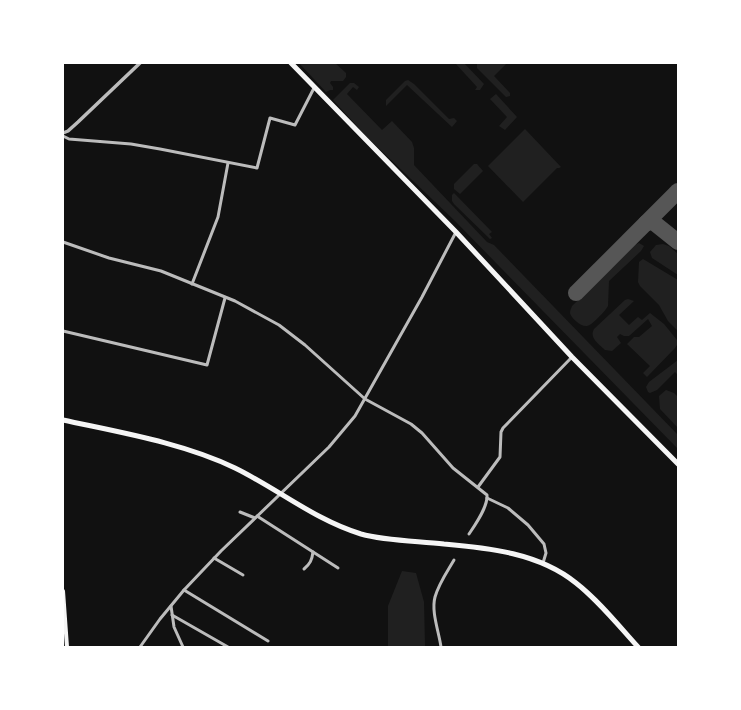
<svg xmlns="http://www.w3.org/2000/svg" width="741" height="710" viewBox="0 0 741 710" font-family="Arial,sans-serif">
	<rect width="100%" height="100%" fill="#111"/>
	<g fill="#202020">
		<path d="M 299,63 L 335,63 L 346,73 L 346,77 L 343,81 L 331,81 L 330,83 L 333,87 L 333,90 L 330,90 L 326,92 Z"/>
		<path d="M 455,63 L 464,63 L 484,84 L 480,90 L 475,90 L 477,87 Z"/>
		<path d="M 477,63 L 507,63 L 494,76 L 510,93 L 510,96 L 506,97 L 477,68 Z"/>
		<path d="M 408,80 L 414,84 L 449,119 L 454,118 L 457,121 L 452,127 L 407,85 L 386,106 L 386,100 L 405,81 Z"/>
		<path d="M 350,83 L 354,83 L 359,87 L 357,90 L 353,87 L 347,94 L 382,130 L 392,121 L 412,142 L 414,148 L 414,165 L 487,242 L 494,245 L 678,435 L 678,449 L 455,221 L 367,137 L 333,100 Z"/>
		<path d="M 496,94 L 517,117 L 505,130 L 499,126 L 507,117 L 490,99 Z"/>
		<path d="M 525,129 L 561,167 L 559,168 L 557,168 L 523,202 L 488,166 Z"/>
		<path d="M 474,164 L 477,164 L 483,171 L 460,194 L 454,189 L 454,184 Z"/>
		<path d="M 454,193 L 492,232 L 489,234 L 492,238 L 490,239 L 454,204 L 452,201 L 452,195 Z"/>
		<path d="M 639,243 L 644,246 L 641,251 L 609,281 L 608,306 L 606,309 C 602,314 592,325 587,326 C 581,327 571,318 570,313 C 570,310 571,309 572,306 L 635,245 Z"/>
		<path d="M 663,244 L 669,246 L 678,254 L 678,275 L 652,258 L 650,252 L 656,245 Z"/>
		<path d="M 643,259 L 678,280 L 678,331 L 668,321 L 659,305 L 640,286 L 638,282 L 639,262 Z"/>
		<path d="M 628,299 L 634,301 L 619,315 L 629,325 L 638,317 L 642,320 L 650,313 L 664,324 L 677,340 L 677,345 L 675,348 L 647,377 L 643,373 L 650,366 L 627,344 L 634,337 L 639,337 L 652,326 L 648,319 L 629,336 L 624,336 L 620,334 L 617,337 L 621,343 L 612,351 L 605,350 C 599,344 589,338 594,329 L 625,300 Z"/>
		<path d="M 678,360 L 678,375 L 675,372 L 657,390 L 650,393 L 648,392 L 646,387 L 649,382 Z"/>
		<path d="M 666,390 L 674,393 L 678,397 L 678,428 L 660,409 L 659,396 Z"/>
		<path d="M 402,571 L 416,573 L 424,602 L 425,647 L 388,647 L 388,606 Z"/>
	</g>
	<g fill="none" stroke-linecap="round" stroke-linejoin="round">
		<g stroke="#565656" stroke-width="16">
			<path d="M 646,223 L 653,222 L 678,242"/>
			<path d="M 576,293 L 678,191"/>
		</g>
		<g stroke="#bcbcbc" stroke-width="3">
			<path d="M 63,136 L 69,139 L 131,144 L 160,149 L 257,168 L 270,118 L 295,125 L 314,88"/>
			<path d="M 63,242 L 109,258 L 161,271 L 235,301 L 279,325 L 305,345 L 365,399 L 411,424 L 422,433 L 453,468 L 487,495 C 488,507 475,525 469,534"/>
			<path d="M 192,284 L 218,217 L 228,163"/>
			<path d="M 63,331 L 207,365 L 225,298"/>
			<path d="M 478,487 L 500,457 L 501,432 L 503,428 L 572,357"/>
			<path d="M 487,498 L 508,508 L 528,525 L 544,544 L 546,553 L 543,563"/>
			<path d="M 240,512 L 255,518"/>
			<path d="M 257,516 L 338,568"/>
			<path d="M 214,558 L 243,575"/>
			<path d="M 304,569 C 310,564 312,560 313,552"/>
			<path d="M 184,590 L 268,641"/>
			<path d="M 171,606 L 174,627 L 183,647"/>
			<path d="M 172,615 L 228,647"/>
			<path d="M 140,647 L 160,619 L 184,590 L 221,551 L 329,447 L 355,416 L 422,297 L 456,232"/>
			<path d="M 441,647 C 439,632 431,612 435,597 C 439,583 447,572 454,560"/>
		</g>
		<path stroke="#bcbcbc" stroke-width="3.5" d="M 63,133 L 68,131 L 78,122 L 140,63"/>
		<path stroke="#f5f5f5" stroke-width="4" d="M 63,591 L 67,647"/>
		<g stroke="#f5f5f5" stroke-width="5">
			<path d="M 291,63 L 456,232 L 572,357 L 678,464"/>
			<path d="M 63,420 C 118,432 184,443 235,468 C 278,489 315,520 361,534 C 386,541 418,541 444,544 C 489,548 539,553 576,583 C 599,601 618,625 638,647"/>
		</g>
	</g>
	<rect width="741" height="710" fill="none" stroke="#ffffff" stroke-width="128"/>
</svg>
